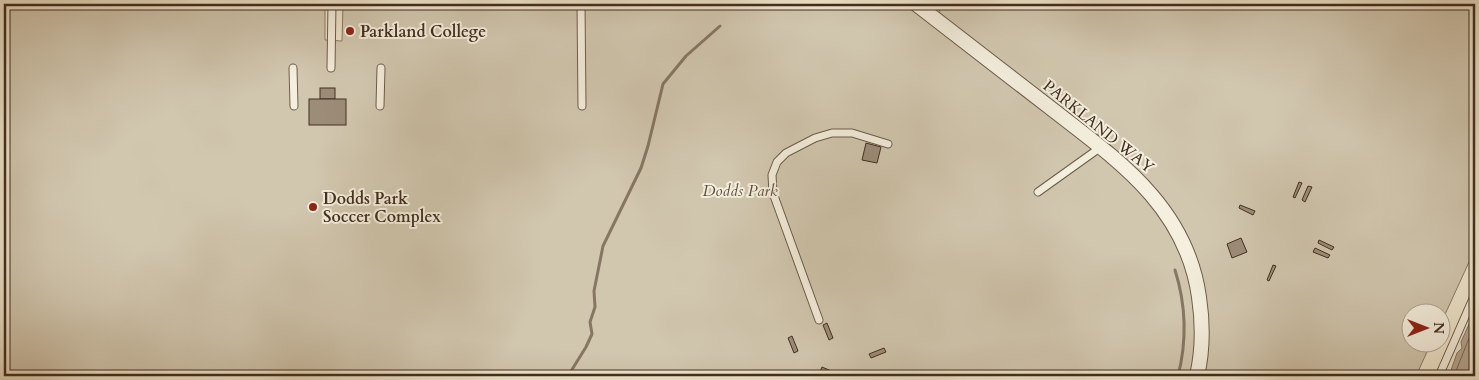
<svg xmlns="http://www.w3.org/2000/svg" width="1479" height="380" viewBox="0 0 1479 380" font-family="Cardo,serif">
	<rect width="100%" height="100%" fill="#eee6cc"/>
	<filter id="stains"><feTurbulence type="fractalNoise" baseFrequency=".004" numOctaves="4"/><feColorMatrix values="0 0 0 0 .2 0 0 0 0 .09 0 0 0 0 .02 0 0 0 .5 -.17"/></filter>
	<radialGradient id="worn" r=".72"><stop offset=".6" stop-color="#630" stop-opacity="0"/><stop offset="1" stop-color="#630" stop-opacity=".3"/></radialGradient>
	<path fill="#d1c7af" stroke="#8a7a68" d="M 4,4 L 325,4 L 325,40 L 342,41 L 343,4 L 907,4 L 934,25 L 940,11 L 932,4 L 1475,4 L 1475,249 L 1442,321 L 1442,312 L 1412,312 L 1412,342 L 1431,343 L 1416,376 L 4,376 Z"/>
	<path fill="#b4a792" stroke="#877664" d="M 1475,311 L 1475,376 L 1449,376 L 1457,353 L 1462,348 L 1461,342 Z"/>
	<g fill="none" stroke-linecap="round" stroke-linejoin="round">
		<path stroke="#7c6a59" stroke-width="1" d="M 1454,376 L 1475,323"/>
		<g stroke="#877664" stroke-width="3">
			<path d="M 1175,270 C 1186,305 1187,341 1178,376"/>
			<path d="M 568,376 L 586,347 L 592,334 L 590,322 L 595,307 L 594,291 L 603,246 L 641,168 L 648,146 L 663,84 L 686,56 L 720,26"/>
		</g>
	</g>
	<g fill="#9c8d79" stroke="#432d20">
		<rect x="320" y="88" width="15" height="11"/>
		<rect x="309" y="99" width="37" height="26"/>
		<path d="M 866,143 L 881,147 L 877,163 L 862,160 Z"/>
		<path d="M 1299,182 L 1302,183 L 1295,198 L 1293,197 Z"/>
		<path d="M 1308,186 L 1312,187 L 1305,202 L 1302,200 Z"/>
		<path d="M 1240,205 L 1255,211 L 1253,215 L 1239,208 Z"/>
		<path d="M 1241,238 L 1247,252 L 1232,258 L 1227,244 Z"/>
		<path d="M 1319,240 L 1334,247 L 1332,250 L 1318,243 Z"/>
		<path d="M 1315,248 L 1330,255 L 1328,258 L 1313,252 Z"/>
		<path d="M 1273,265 L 1276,266 L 1269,281 L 1267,280 Z"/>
		<path d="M 827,323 L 833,338 L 829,340 L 823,325 Z"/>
		<path d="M 792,336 L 798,351 L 794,353 L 788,338 Z"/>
		<path d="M 884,348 L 886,352 L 871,358 L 869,354 Z"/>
		<path d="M 822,367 L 843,376 L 818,376 Z"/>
	</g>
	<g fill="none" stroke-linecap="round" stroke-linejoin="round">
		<defs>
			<g id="lane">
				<path d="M 581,4 L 582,106"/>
				<path d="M 293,68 L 294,106"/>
				<path d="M 331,68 L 332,4"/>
				<path d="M 380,106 L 381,68"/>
				<path d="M 1038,192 L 1101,147"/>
				<path d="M 819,320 L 773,193 L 772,175 L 777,162 L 786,153 L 815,138 L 832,133 L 852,133 L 888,144"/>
				<path d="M 1439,376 L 1475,294"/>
			</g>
			<path id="street" d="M 916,4 C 960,38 1004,72 1048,106 C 1116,159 1186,205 1199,297 C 1203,324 1203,350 1197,376"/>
		</defs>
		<use href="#lane" stroke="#6e5b4b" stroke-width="9"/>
		<use href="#street" stroke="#6e5b4b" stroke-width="16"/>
		<use href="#lane" stroke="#f4efde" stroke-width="7"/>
		<use href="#street" stroke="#f4efde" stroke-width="14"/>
	</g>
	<g fill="#8f2418" stroke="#f4efde" stroke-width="2">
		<circle cx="350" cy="31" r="5"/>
		<circle cx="313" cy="207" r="5"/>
	</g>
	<g text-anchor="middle" stroke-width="4" stroke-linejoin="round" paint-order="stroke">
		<g font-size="16" font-weight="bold" fill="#432d20" stroke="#f4efde" text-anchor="start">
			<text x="360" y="37">Parkland College</text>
			<text x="323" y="204">Dodds Park<tspan x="323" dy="18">Soccer Complex</tspan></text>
		</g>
		<g font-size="16" fill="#432d20" stroke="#f4efde">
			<text transform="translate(1099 126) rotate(39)" y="6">PARKLAND WAY</text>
		</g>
		<g font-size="16" font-style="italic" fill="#5f4c3d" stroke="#f4efde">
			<text x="740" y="196">Dodds Park</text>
		</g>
	</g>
	<rect width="1479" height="380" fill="none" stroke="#eee6cc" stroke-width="20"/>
	<rect x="5" y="5" width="1469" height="370" fill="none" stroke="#432d20" stroke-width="2.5"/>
	<rect x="10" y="10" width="1459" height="360" fill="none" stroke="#432d20"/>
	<g transform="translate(1426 328) rotate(90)"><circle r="24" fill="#f4efde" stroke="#ada192"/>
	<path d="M0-4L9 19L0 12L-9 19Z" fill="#8f2418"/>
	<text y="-8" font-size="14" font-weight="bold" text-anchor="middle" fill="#432d20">N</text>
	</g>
	<rect width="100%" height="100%" filter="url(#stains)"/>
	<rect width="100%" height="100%" fill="url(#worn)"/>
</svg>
